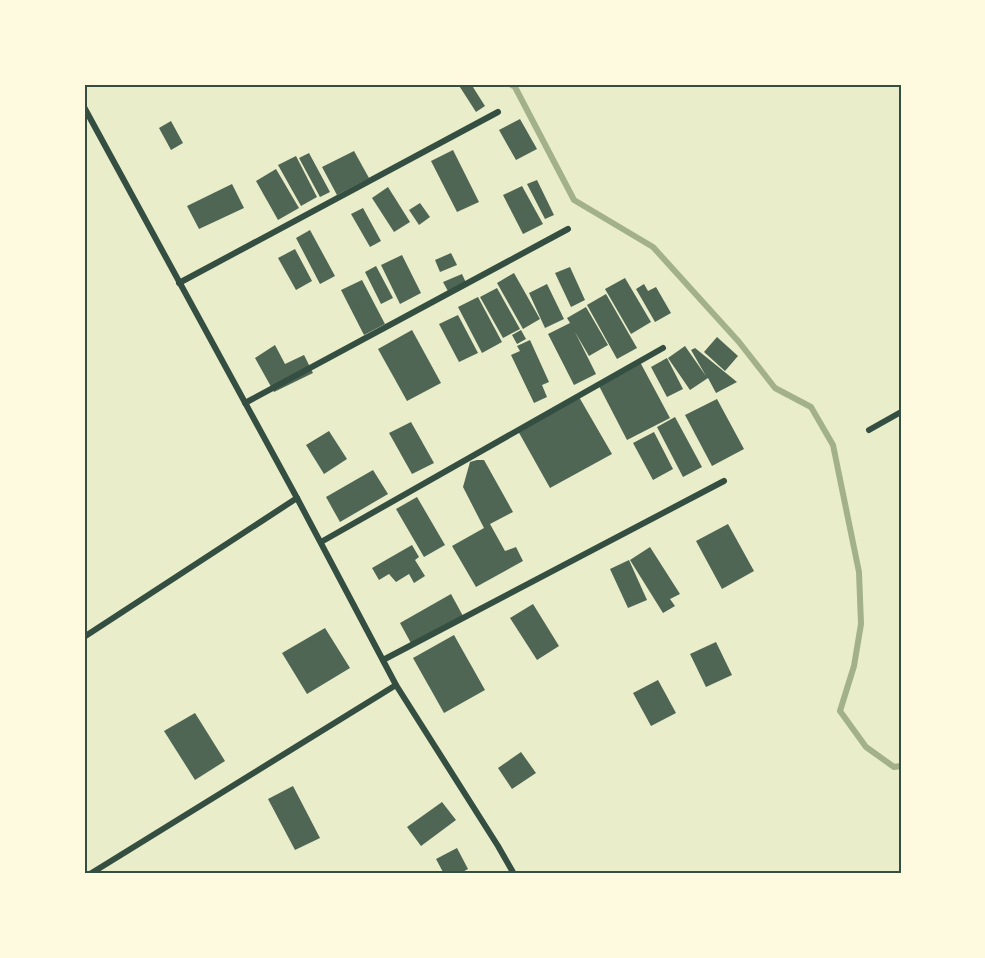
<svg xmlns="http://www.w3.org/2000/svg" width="985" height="958" viewBox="0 0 985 958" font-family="Roboto,sans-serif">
	<rect width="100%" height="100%" fill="#e9edc9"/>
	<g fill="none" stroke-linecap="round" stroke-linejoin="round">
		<path stroke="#a3b18a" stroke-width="6" d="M 510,84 L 515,87 L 574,200 L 653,247 L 739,342 L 775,388 L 811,407 L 833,445 L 859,572 L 861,624 L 854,666 L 840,711 L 866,747 L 894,767 L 901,766"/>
	</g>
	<g fill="#4f6655">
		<path d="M 458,84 L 471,84 L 485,106 L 476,112 Z"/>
		<path d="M 520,119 L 537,149 L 516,160 L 499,130 Z"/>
		<path d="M 171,121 L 183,143 L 171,150 L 159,128 Z"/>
		<path d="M 453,150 L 479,202 L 457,212 L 431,161 Z"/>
		<path d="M 354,151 L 369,178 L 337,195 L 322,167 Z"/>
		<path d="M 309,153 L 330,192 L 320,197 L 299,158 Z"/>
		<path d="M 296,156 L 317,197 L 301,206 L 278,165 Z"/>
		<path d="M 276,169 L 299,208 L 278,220 L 256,181 Z"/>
		<path d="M 537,180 L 554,215 L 545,219 L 527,184 Z"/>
		<path d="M 232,184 L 244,208 L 199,229 L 187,206 Z"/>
		<path d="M 522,186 L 543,224 L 523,234 L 503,195 Z"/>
		<path d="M 388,187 L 410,222 L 394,232 L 372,198 Z"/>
		<path d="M 420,203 L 430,217 L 419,225 L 409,210 Z"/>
		<path d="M 363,208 L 381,241 L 370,247 L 351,214 Z"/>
		<path d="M 310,230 L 335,276 L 320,284 L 296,238 Z"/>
		<path d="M 295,249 L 312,281 L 296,290 L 278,258 Z"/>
		<path d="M 451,253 L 457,265 L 440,272 L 435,260 Z"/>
		<path d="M 402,255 L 421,293 L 400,304 L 381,265 Z"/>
		<path d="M 376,266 L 393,298 L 381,304 L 365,272 Z"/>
		<path d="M 570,267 L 585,300 L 571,307 L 555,273 Z"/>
		<path d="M 514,273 L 540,319 L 523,329 L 497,283 Z"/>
		<path d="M 462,274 L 467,285 L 449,293 L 443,282 Z"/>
		<path d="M 625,278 L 651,322 L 631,334 L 605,289 Z"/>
		<path d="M 362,280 L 385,324 L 364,335 L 341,290 Z"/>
		<path d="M 547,284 L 564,319 L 545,328 L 529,293 Z"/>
		<path d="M 644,284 L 648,291 L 656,287 L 671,313 L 655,322 L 636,289 Z"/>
		<path d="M 497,288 L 520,329 L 503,338 L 480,297 Z"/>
		<path d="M 606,294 L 637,348 L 617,359 L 587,305 Z"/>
		<path d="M 478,297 L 502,342 L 482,353 L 458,307 Z"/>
		<path d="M 586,307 L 608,345 L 589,356 L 575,332 L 596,374 L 574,385 L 548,334 L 570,323 L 567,318 Z"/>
		<path d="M 458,315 L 478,353 L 459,362 L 439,324 Z"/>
		<path d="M 412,330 L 441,383 L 407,401 L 378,349 Z"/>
		<path d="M 521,330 L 526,339 L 517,344 L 512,335 Z"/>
		<path d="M 717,337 L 738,356 L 725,371 L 704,352 Z"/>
		<path d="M 530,340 L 549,382 L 542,385 L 547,397 L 534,403 L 511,355 L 520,351 L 517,346 Z"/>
		<path d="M 275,345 L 285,364 L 304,355 L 313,373 L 274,392 L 255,358 Z"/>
		<path d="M 685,346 L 706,376 L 691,350 L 695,348 L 737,382 L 716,393 L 708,378 L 690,390 L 668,358 Z"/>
		<path d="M 667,358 L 683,389 L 667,397 L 651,367 Z"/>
		<path d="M 640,362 L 670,418 L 627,440 L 598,384 Z"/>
		<path d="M 579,397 L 612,454 L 550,488 L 518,431 Z"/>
		<path d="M 717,399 L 744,449 L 712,466 L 685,415 Z"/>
		<path d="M 675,417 L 702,467 L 683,477 L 657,427 Z"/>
		<path d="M 411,422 L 434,463 L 412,474 L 389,433 Z"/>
		<path d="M 329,431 L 347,459 L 324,474 L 306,445 Z"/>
		<path d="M 654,432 L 673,469 L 653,480 L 633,443 Z"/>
		<path d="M 477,460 L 484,460 L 513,512 L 490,524 L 505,551 L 516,547 L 523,561 L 476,587 L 452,546 L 484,528 L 463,487 L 470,462 Z"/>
		<path d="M 373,470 L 388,494 L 340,522 L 326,497 Z"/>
		<path d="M 417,497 L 445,545 L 424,557 L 396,509 Z"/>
		<path d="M 728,524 L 754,571 L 722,589 L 696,541 Z"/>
		<path d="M 412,545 L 419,557 L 415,560 L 425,576 L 414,583 L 409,574 L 396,582 L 389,574 L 379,580 L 372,568 Z"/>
		<path d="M 650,547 L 680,594 L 670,599 L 675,606 L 663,613 L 630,560 Z"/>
		<path d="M 629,560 L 647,600 L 628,608 L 610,569 Z"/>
		<path d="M 451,594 L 463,616 L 412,645 L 400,623 Z"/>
		<path d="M 533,604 L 559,646 L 537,660 L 510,618 Z"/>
		<path d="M 325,628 L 350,668 L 307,694 L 282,653 Z"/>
		<path d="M 454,635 L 485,690 L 444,713 L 413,658 Z"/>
		<path d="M 716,642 L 732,675 L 706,687 L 690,654 Z"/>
		<path d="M 658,680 L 676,713 L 651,726 L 633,693 Z"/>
		<path d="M 195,713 L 225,761 L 195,780 L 164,731 Z"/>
		<path d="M 521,752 L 536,773 L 512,789 L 498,768 Z"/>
		<path d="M 293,786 L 320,838 L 295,850 L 268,799 Z"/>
		<path d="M 442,802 L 456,820 L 421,846 L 407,827 Z"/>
		<path d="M 457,848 L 468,869 L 459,874 L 444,874 L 436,859 Z"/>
	</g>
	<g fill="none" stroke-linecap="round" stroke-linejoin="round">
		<g stroke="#344e41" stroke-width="6">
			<path d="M 84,107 L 297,498 L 396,685 L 498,846 L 514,874"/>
			<path d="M 179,283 L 498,112"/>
			<path d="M 245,403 L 568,229"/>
			<path d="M 869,430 L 901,412"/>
			<path d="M 321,542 L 663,348"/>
			<path d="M 84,637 L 297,498"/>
			<path d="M 383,660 L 724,481"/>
			<path d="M 90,874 L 396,685"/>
		</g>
	</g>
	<rect width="985" height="958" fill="none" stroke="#fefae0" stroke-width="171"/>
	<rect x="86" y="86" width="814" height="786" fill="none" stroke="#344e41" stroke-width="2"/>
</svg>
